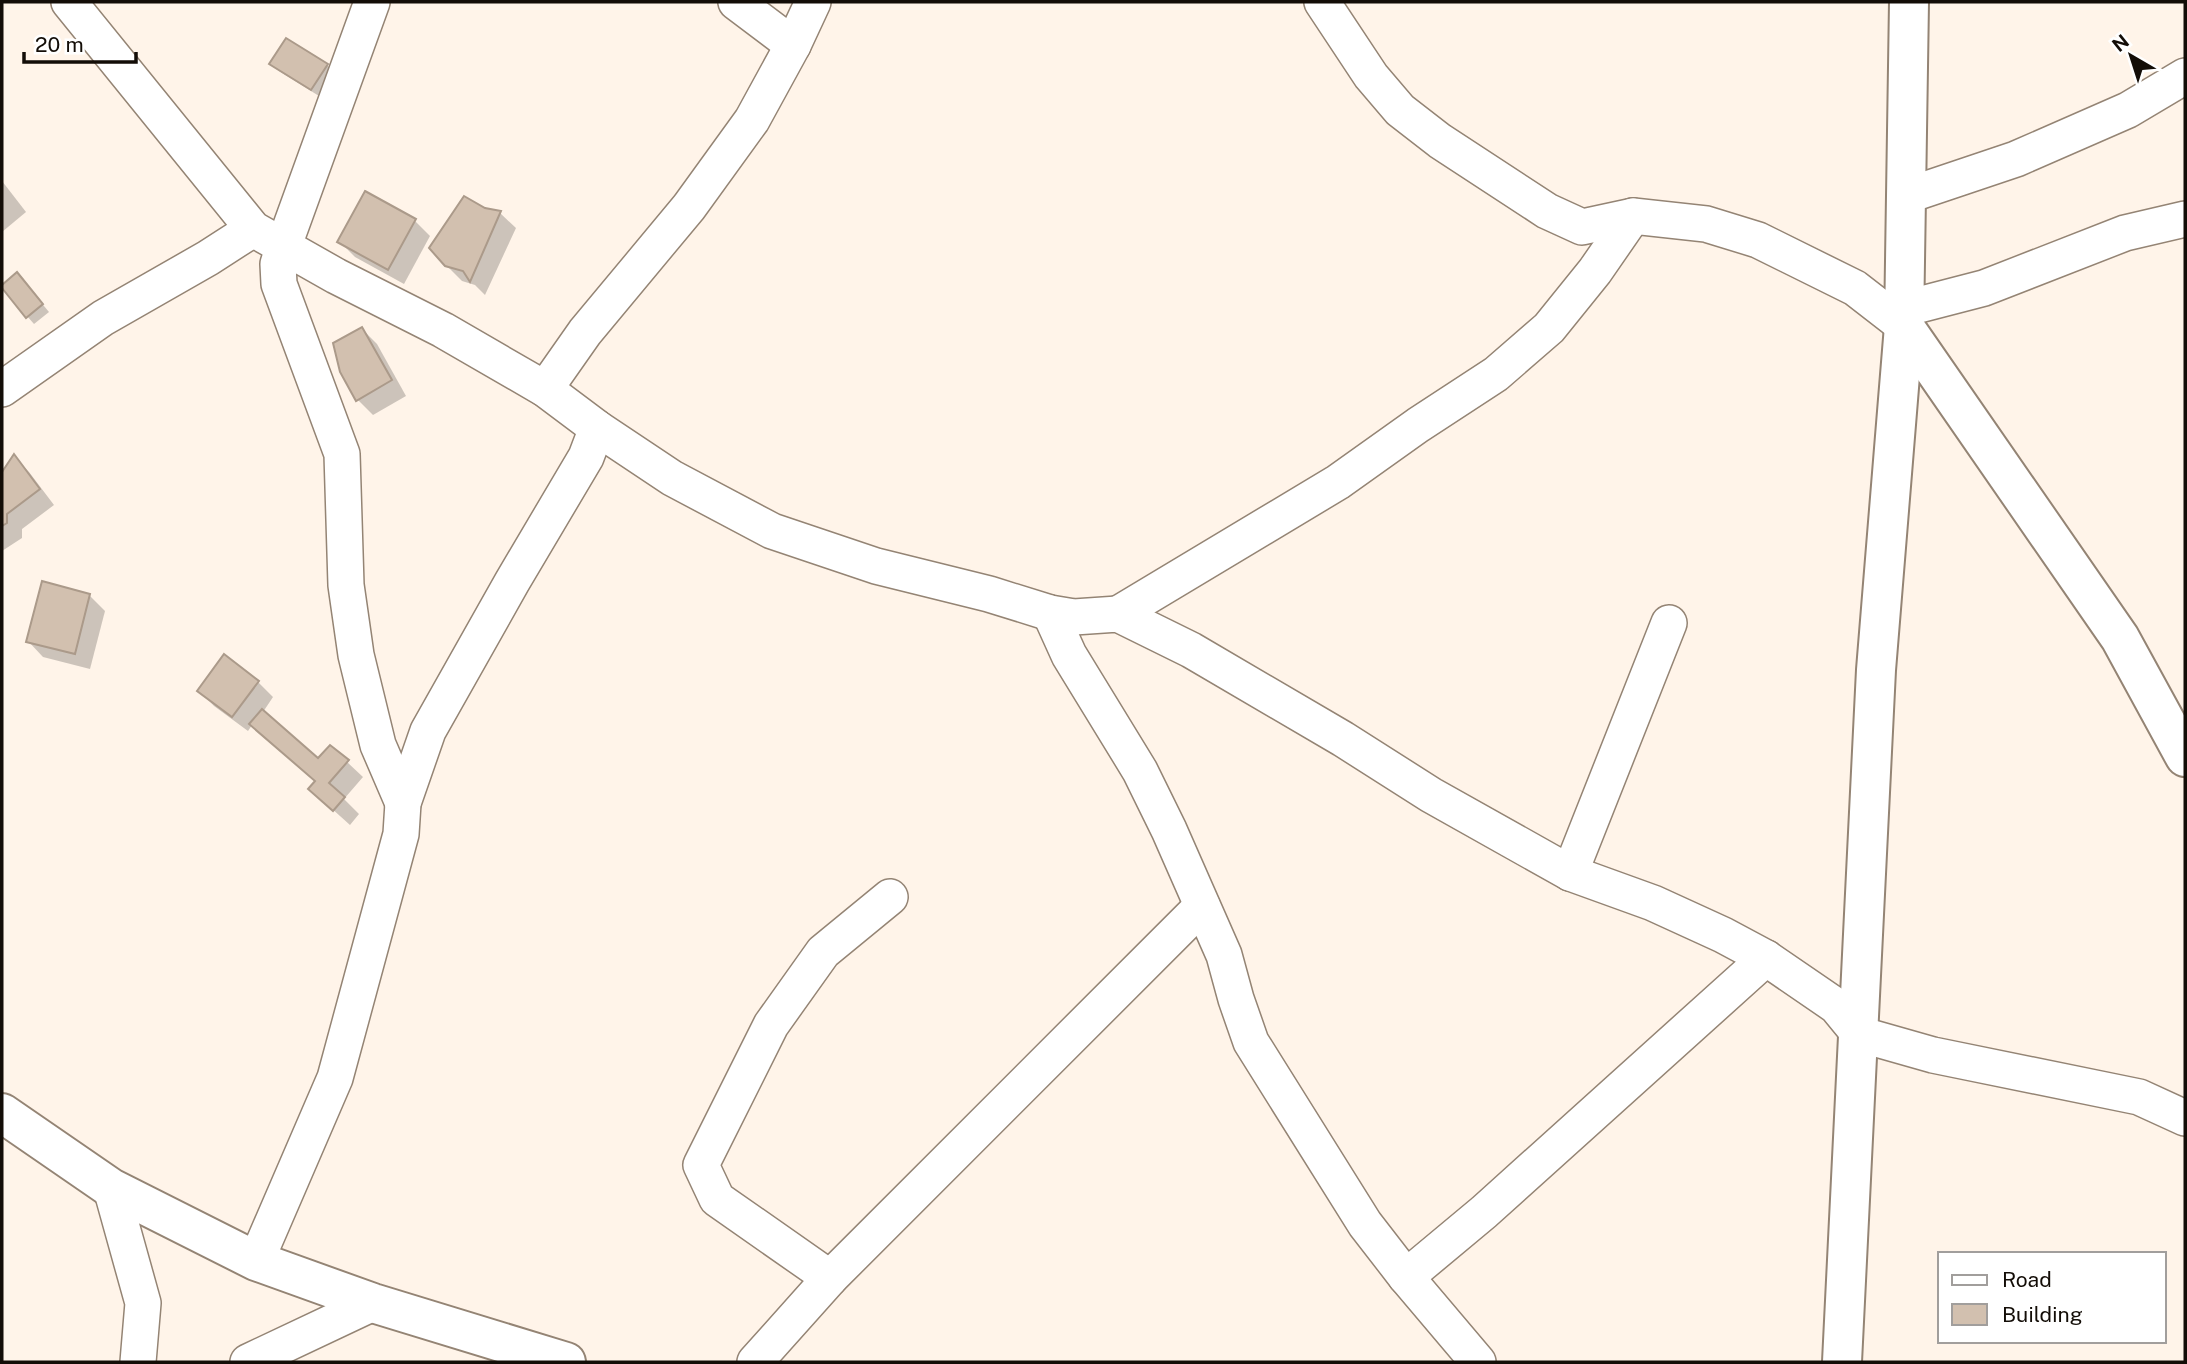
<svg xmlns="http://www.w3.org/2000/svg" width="2187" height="1364" viewBox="0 0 2187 1364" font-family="'Public Sans',sans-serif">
	<rect width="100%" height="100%" fill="#fff4e9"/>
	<g fill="#0003">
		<path d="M 272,64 L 327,65 L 334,72 L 319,96 L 279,71 Z"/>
		<path d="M 2,181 L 26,212 L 2,232 Z"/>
		<path d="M 485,209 L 500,213 L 516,228 L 485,295 L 475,285 L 462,281 L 446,265 Z"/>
		<path d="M 415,221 L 430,236 L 404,284 L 355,257 L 339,241 Z"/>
		<path d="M 24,282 L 49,312 L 34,324 L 27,316 Z"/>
		<path d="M 362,329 L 377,344 L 406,396 L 373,415 L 358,400 Z"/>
		<path d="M 14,457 L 29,472 L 54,505 L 22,529 L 22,538 L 2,551 L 2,475 Z"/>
		<path d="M 89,595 L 105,611 L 90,669 L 43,657 L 28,641 Z"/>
		<path d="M 258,682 L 273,697 L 263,712 L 319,760 L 347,762 L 363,777 L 344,799 L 359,814 L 350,825 L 310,789 L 316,782 L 252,725 L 248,731 L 214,706 L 199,690 Z"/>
	</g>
	<g fill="#d2c0af" stroke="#ab9a8a" stroke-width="2">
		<path d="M 286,38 L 328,64 L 311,90 L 269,64 Z"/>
		<path d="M 365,191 L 416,219 L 388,270 L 337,242 Z"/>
		<path d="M 464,196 L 485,208 L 501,211 L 470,282 L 463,271 L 445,266 L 429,248 Z"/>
		<path d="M 17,272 L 43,304 L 26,318 L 2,288 L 2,285 Z"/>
		<path d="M 362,327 L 392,380 L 356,401 L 340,372 L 333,343 Z"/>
		<path d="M 14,454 L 40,489 L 7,514 L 7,523 L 2,526 L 2,472 Z"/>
		<path d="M 42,581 L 90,594 L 75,654 L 26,642 Z"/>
		<path d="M 224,654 L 259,681 L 232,717 L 197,691 Z"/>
		<path d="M 262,709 L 318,758 L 330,745 L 349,760 L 329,783 L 345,797 L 333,811 L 308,789 L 315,781 L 249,724 Z"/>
	</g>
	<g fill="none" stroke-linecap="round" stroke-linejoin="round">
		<defs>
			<g id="minor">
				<path d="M 69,2 L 253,229 L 336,276 L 443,330 L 545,389 L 597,428 L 672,478 L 772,531 L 876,566 L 989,594 L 1050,613 L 1074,617 L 1118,614 L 1191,650 L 1343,739 L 1431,795 L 1570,873 L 1653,903 L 1723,935 L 1766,958 L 1836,1006 L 1859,1034 L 1933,1055 L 2139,1097 L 2185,1118"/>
				<path d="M 372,2 L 283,248 L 278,264 L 279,284 L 342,454 L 346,585 L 356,655 L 378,745 L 403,803"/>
				<path d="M 736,2 L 793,45"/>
				<path d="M 1322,2 L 1371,76 L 1400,110 L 1440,141 L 1547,211 L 1582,227 L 1633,216 L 1706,224 L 1758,240 L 1855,288 L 1904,326"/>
				<path d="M 1906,196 L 2016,159 L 2128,110 L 2185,76"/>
				<path d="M 1903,309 L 1984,288 L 2125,233 L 2185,219"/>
				<path d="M 2,389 L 103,318 L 208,258 L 253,229"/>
				<path d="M 545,389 L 585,332 L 689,207 L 752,120 L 793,45 L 813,2"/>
				<path d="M 1050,613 L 1069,655 L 1140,771 L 1169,830 L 1224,955 L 1236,999 L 1251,1042 L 1365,1224 L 1406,1277 L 1478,1362"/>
				<path d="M 1118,614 L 1338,482 L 1418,425 L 1496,374 L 1549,328 L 1595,271 L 1633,216"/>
				<path d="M 1570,873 L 1669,623"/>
				<path d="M 111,1188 L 143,1303 L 138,1362"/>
				<path d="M 256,1261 L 335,1078 L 401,834 L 403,803 L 428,731 L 512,582 L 586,457 L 597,428"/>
				<path d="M 1406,1277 L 1484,1212 L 1766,958"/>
				<path d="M 830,1278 L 717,1199 L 701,1165 L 771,1025 L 823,952 L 890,897"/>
				<path d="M 248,1362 L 373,1303"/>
				<path d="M 755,1362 L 830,1278 L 1202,906"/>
			</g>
			<g id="tertiary">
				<path d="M 1904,326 L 2120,638 L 2185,757"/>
				<path d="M 2,1113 L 111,1188 L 256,1261 L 373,1303 L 566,1362"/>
				<path d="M 1842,1362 L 1876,670 L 1904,326 L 1909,2"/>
			</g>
		</defs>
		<use href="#minor" stroke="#948474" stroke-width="38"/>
		<use href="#tertiary" stroke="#948474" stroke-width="42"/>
		<use href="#minor" stroke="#fff" stroke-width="35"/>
		<use href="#tertiary" stroke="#fff" stroke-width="38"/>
	</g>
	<rect width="2187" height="1364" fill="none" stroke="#130d07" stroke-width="7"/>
	<rect x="1938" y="1252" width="228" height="91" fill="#ffffff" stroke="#a19e9c" stroke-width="2"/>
	<rect x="1952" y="1275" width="35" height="10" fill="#ffffff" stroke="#a19e9c" stroke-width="2"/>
	<text x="2002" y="1287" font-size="21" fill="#130d07">Road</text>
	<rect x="1952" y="1304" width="35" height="21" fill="#d2c0af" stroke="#a19e9c" stroke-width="2"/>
	<text x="2002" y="1322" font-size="21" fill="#130d07">Building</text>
	<g transform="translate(2131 56) rotate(321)" stroke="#ffffff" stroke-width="5" paint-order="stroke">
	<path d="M0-5L12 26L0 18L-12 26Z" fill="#130d07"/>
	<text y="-10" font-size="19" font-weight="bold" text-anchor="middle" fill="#130d07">N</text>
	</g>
	<path d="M24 52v10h112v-10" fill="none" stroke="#130d07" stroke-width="3.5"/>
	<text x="35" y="52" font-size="21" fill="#130d07" stroke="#ffffff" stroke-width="5" paint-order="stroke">20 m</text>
</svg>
